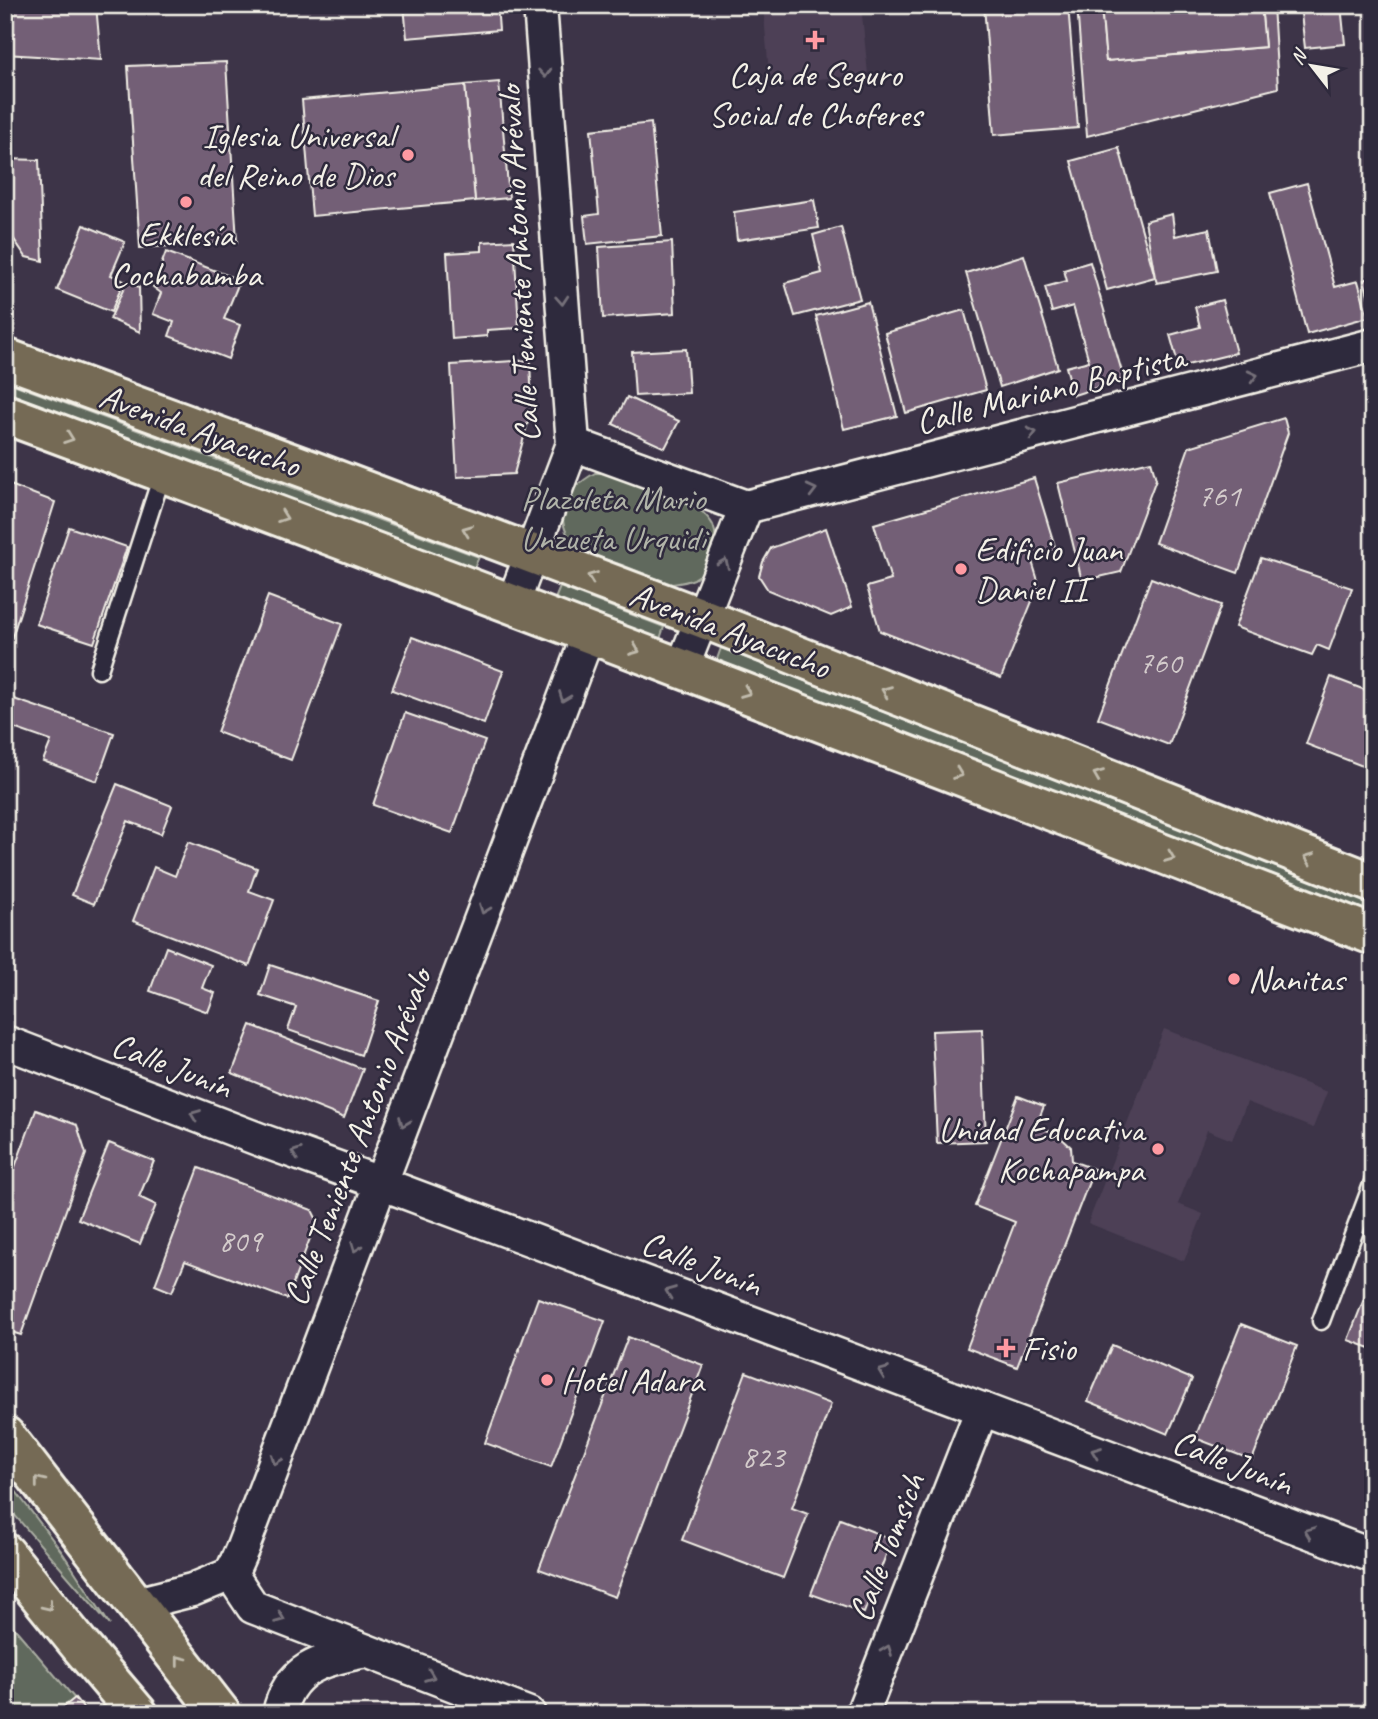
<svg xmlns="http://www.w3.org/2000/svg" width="1378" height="1719" viewBox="0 0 1378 1719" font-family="Caveat,sans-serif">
	<rect width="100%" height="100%" fill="#3d3448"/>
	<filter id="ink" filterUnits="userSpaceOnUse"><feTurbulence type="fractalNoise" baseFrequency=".0143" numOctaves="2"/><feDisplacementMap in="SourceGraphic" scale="14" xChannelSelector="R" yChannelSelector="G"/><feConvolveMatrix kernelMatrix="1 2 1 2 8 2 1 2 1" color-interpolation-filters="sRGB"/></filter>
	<g filter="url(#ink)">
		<g fill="#4d4156">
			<path d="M 763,5 L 861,5 L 868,74 L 770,84 Z"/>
			<path d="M 1164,1029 L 1327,1092 L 1313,1128 L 1247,1102 L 1232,1140 L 1207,1130 L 1178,1204 L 1203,1214 L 1184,1261 L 1088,1223 Z"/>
		</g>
		<g fill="#60695d" stroke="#aaada2" stroke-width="2">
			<path d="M 5,381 L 479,557 L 474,568 L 5,398 Z"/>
			<path d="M 595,473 L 613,473 L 694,504 C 700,510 709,517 713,525 C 720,543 711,570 694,579 C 687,582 680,583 672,584 C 655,578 639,572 622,565 C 595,556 556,545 564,508 C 568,491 581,481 595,473 Z"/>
			<path d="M 560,587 L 664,627 L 660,639 L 555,599 Z"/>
			<path d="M 721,648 L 1373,904 L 1373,920 L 716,662 Z"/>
			<path d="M 5,1477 L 62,1552 L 110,1625 L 5,1504 Z"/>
			<path d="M 5,1617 L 88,1714 L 5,1714 Z"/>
		</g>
		<g fill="#735e76" stroke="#f4f1e8" stroke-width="2">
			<path d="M 5,5 L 96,5 L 101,60 L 5,54 Z"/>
			<path d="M 404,5 L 497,5 L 499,30 L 407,38 Z"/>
			<path d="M 984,5 L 1068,5 L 1078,128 L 994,135 Z"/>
			<path d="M 1077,5 L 1101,5 L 1106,61 L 1265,47 L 1261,5 L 1273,5 L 1278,88 L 1087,136 Z"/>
			<path d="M 1101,5 L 1261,5 L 1265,47 L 1106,61 Z"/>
			<path d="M 1300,5 L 1341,5 L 1345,44 L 1305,48 Z"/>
			<path d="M 226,62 L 237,242 L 140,248 L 128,66 Z"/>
			<path d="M 499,82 L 509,198 L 475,201 L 465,85 Z"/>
			<path d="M 465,85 L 475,201 L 312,216 L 302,100 Z"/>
			<path d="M 651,123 L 662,236 L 587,244 L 584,216 L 599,214 L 591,130 Z"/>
			<path d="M 1119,148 L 1155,277 L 1107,290 L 1071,161 Z"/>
			<path d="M 5,159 L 39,160 L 43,261 L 26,257 L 5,226 Z"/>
			<path d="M 1307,183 L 1335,287 L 1358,281 L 1368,317 L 1307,334 L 1270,193 Z"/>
			<path d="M 814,200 L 819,228 L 737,240 L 734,212 Z"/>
			<path d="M 1172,214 L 1175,236 L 1209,229 L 1217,271 L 1157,283 L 1155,277 L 1145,221 Z"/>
			<path d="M 84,225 L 125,242 L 111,275 L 124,281 L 111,312 L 57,290 Z"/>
			<path d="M 841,227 L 860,299 L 795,316 L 785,283 L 822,273 L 813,235 Z"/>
			<path d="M 514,240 L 519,328 L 487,330 L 487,336 L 452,339 L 447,253 L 482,251 L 482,242 Z"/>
			<path d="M 672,242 L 675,313 L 603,318 L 599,247 Z"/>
			<path d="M 166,252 L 240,280 L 224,319 L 240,325 L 228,359 L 169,336 L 174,322 L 153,314 L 161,293 L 153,287 Z"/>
			<path d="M 1024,255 L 1058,368 L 1000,387 L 966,273 Z"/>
			<path d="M 1090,262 L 1124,379 L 1074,395 L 1066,367 L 1089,361 L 1073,306 L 1052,312 L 1045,287 L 1067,281 L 1064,270 Z"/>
			<path d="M 1373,277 L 1373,313 L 1364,280 Z"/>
			<path d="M 127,281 L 139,287 L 140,332 L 110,319 Z"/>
			<path d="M 1222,300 L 1236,353 L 1179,367 L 1170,335 L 1200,327 L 1195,307 Z"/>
			<path d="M 868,302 L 897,416 L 844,429 L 816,316 Z"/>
			<path d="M 964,310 L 986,390 L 906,413 L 885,333 Z"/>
			<path d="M 686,349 L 689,393 L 635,396 L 632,352 Z"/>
			<path d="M 530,360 L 532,407 L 514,474 L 457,477 L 451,365 Z"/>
			<path d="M 627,397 L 679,421 L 665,448 L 613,424 Z"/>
			<path d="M 1284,418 L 1288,433 L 1238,573 L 1155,543 L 1189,447 Z"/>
			<path d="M 1151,461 L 1156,479 L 1121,572 L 1082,581 L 1058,483 Z"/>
			<path d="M 1034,478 L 1056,550 L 1031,558 L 1039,584 L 1001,678 L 880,631 L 867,587 L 891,580 L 874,524 Z"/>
			<path d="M 5,483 L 55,502 L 8,650 L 5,649 Z"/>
			<path d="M 69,527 L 127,547 L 94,643 L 36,624 Z"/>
			<path d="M 826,528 L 852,607 L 831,616 L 768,590 L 759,576 L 763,562 L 771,548 Z"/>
			<path d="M 1261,558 L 1352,588 L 1329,650 L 1317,645 L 1312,655 L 1235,627 Z"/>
			<path d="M 1151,578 L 1221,605 L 1169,745 L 1098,718 Z"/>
			<path d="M 268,596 L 342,624 L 291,760 L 217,732 Z"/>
			<path d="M 412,637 L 503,671 L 484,724 L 392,690 Z"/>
			<path d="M 1331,677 L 1373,693 L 1373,770 L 1306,744 Z"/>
			<path d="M 5,696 L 114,733 L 97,781 L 43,761 L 51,741 L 5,725 Z"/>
			<path d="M 405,713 L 485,741 L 452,833 L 373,805 Z"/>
			<path d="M 117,784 L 172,806 L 161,834 L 128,821 L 94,904 L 72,895 Z"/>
			<path d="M 188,842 L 257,868 L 249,891 L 274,900 L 249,966 L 133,921 L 154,867 L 175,876 Z"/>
			<path d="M 166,947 L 211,965 L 202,988 L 215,993 L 208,1012 L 150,991 Z"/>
			<path d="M 270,965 L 379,1001 L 361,1055 L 288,1030 L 296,1007 L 260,995 Z"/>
			<path d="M 251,1025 L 363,1069 L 344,1118 L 232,1073 Z"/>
			<path d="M 982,1029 L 986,1141 L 937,1143 L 932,1031 Z"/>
			<path d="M 1018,1096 L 1044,1106 L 1036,1126 L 1057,1134 L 1071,1147 L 1072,1161 L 1094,1169 L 1017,1367 L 967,1348 L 1015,1222 L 975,1206 Z"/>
			<path d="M 36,1110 L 77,1125 L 86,1154 L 21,1335 L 5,1330 L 13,1310 L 5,1307 L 5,1194 Z"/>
			<path d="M 109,1143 L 154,1161 L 139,1197 L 156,1205 L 140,1244 L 78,1219 Z"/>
			<path d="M 199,1168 L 312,1210 L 317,1220 L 287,1299 L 185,1261 L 172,1292 L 155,1285 Z"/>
			<path d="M 1373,1276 L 1373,1349 L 1348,1340 Z"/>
			<path d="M 538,1298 L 605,1321 L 551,1467 L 485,1443 Z"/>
			<path d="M 1241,1324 L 1297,1346 L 1252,1460 L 1195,1438 Z"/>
			<path d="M 628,1337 L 703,1365 L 615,1597 L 539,1569 Z"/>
			<path d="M 1112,1345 L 1192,1379 L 1168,1434 L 1088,1401 Z"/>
			<path d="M 746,1372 L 831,1404 L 792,1508 L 808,1514 L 783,1578 L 682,1540 Z"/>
			<path d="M 840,1519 L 892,1539 L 864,1613 L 811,1594 Z"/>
			<path d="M 75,1698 L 88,1714 L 55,1714 Z"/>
		</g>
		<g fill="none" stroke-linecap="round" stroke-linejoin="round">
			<defs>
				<g id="service">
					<path d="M 99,670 L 163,472"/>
					<path d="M 1321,1321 L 1373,1182"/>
				</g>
				<g id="minor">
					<path d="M 573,444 L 746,507 L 1373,345"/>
					<path d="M 513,603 L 573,444 L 540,5"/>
					<path d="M 682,668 L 746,507"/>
					<path d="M 5,1042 L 258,1139 L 380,1183 L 1373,1556"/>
					<path d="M 231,1574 L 253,1607 L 529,1714"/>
					<path d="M 136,1604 L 192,1590 L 231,1574 L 243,1547 L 589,633"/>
					<path d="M 279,1714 C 289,1665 325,1660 366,1651"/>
					<path d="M 862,1714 L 982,1409"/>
				</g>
				<g id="primary">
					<path d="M 5,358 L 310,470 L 702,618 L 1373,883"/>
					<path d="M 5,414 C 463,583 918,759 1373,935"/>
					<path d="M 5,1436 L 221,1714"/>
					<path d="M 5,1553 L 82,1648 L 138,1714"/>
				</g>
			</defs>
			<use href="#service" stroke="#f4f1e8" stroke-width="21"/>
			<use href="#minor" stroke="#f4f1e8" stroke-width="37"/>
			<use href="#primary" stroke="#f4f1e8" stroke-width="44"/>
			<use href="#service" stroke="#2f2a3d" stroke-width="16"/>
			<use href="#minor" stroke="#2f2a3d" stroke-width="32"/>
			<use href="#primary" stroke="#746b55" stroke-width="38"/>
		</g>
		<defs><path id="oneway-chevron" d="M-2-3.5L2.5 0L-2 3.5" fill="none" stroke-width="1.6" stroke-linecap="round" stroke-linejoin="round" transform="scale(1.75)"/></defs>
		<g stroke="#747079">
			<use href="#oneway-chevron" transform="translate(545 73) rotate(86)"/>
			<use href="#oneway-chevron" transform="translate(562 300) rotate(86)"/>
			<use href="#oneway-chevron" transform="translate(1253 376) rotate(-14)"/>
			<use href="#oneway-chevron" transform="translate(1032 433) rotate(-14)"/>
			<use href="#oneway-chevron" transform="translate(812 490) rotate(-14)"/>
			<use href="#oneway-chevron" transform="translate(724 563) rotate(-68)"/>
			<use href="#oneway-chevron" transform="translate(564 697) rotate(111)"/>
			<use href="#oneway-chevron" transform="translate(484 909) rotate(111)"/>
			<use href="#oneway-chevron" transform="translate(195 1115) rotate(-159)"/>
			<use href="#oneway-chevron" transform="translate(404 1122) rotate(111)"/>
			<use href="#oneway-chevron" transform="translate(296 1153) rotate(-161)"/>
			<use href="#oneway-chevron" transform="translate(356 1247) rotate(111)"/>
			<use href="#oneway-chevron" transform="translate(670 1292) rotate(-159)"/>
			<use href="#oneway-chevron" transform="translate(883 1372) rotate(-159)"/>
			<use href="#oneway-chevron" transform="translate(1096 1452) rotate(-159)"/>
			<use href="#oneway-chevron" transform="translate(276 1460) rotate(111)"/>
			<use href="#oneway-chevron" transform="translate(1309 1532) rotate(-159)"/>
			<use href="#oneway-chevron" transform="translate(280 1618) rotate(21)"/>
			<use href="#oneway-chevron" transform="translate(887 1650) rotate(-69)"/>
			<use href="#oneway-chevron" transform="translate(430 1676) rotate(21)"/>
		</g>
		<g stroke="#c1bbad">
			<use href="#oneway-chevron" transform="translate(69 438) rotate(20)"/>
			<use href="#oneway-chevron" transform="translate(283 517) rotate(20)"/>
			<use href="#oneway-chevron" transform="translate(467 530) rotate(-159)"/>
			<use href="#oneway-chevron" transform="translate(592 577) rotate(-159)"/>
			<use href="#oneway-chevron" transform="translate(635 650) rotate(21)"/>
			<use href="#oneway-chevron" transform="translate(886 691) rotate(-158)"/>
			<use href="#oneway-chevron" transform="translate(746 692) rotate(21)"/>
			<use href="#oneway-chevron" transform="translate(958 774) rotate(21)"/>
			<use href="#oneway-chevron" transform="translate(1098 775) rotate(-158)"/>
			<use href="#oneway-chevron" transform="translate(1170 857) rotate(21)"/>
			<use href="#oneway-chevron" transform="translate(1309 858) rotate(-159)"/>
			<use href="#oneway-chevron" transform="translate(39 1481) rotate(-128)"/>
			<use href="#oneway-chevron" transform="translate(48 1606) rotate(51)"/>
			<use href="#oneway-chevron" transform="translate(180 1660) rotate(-128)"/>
		</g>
	</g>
	<g fill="#ff9aa2" stroke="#2f2a3d" stroke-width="2.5">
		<path d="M811.5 29.5h7v7h7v7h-7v7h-7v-7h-7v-7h7z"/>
		<circle cx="408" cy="155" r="7"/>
		<circle cx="186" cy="202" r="7"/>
		<circle cx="961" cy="569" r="7"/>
		<circle cx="1234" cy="979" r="7"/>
		<circle cx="1158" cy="1149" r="7"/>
		<path d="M1002.5 1337.5h7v7h7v7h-7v7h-7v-7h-7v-7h7z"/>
		<circle cx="547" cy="1380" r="7"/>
	</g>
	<g text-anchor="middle" stroke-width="5" stroke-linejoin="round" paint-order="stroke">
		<g font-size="32" fill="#d4cccc">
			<text x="1219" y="506">761</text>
			<text x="1160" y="673">760</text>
			<text x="240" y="1251">809</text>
			<text x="763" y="1467">823</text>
		</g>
		<g font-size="35" fill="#f4f1e8" stroke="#2f2a3d" text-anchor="start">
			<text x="815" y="86" text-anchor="middle">Caja de Seguro<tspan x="815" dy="40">Social de Choferes</tspan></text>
			<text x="394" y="147" text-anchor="end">Iglesia Universal<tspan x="394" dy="40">del Reino de Dios</tspan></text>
			<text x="186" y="246" text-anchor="middle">Ekklesía<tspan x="186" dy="40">Cochabamba</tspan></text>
			<text x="975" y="561">Edificio Juan<tspan x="975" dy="40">Daniel II</tspan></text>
			<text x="1248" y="991">Nanitas</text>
			<text x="1144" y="1141" text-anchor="end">Unidad Educativa<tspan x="1144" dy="40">Kochapampa</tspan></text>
			<text x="1022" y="1360">Fisio</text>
			<text x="561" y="1392">Hotel Adara</text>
		</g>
		<g font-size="35" fill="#f4f1e8" stroke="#2f2a3d">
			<text transform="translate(518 264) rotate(-93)" y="12">Calle Teniente Antonio Arévalo</text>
			<text transform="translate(1050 389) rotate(-14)" y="12">Calle Mariano Baptista</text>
			<text transform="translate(200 430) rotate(20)" y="12">Avenida Ayacucho</text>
			<text transform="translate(730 630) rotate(21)" y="12">Avenida Ayacucho</text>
			<text transform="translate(172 1065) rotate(21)" y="12">Calle Junín</text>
			<text transform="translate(357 1137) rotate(-69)" y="12">Calle Teniente Antonio Arévalo</text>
			<text transform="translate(702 1263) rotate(21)" y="12">Calle Junín</text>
			<text transform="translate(1233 1462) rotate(21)" y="12">Calle Junín</text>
			<text transform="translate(886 1547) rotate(-69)" y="12">Calle Tomsich</text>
		</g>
		<g font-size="35" fill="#b1b4a9" stroke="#2f2a3d">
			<text x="613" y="510">Plazoleta Mario<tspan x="613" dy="40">Unzueta Urquidi</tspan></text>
		</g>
	</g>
	<rect width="1378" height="1719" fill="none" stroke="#2f2a3d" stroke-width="28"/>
	<rect x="14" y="14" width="1350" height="1691" fill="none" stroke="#f4f1e8" stroke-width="2.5" filter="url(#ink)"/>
	<g transform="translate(1312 66) rotate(301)" stroke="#2f2a3d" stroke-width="5" paint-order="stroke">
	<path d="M0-5L12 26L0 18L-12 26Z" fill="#f4f1e8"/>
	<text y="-10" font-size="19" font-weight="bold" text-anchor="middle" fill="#f4f1e8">N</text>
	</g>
</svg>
